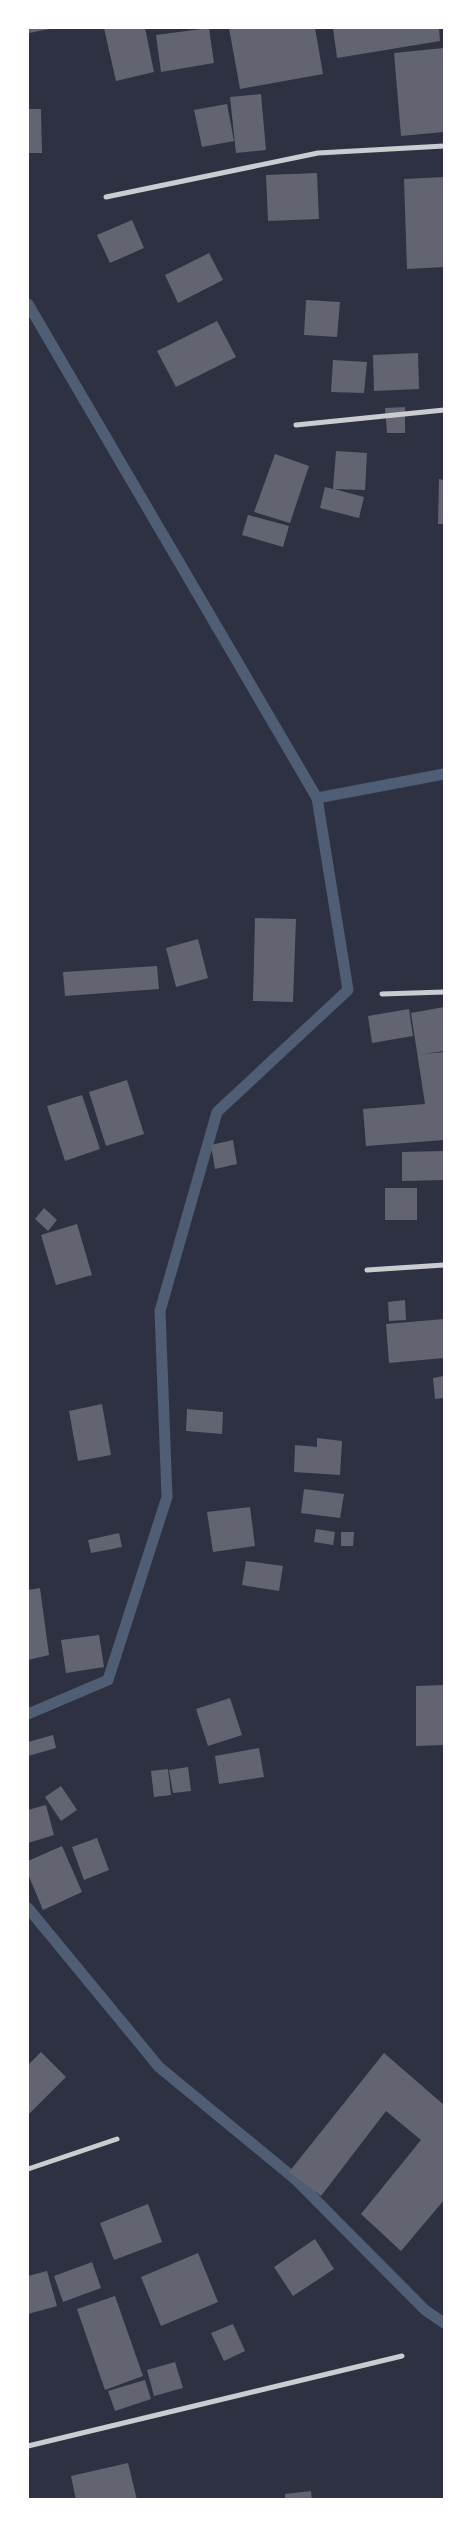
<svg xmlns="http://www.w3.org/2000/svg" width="472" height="2527" viewBox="0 0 472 2527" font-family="Karla,sans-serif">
	<rect width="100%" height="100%" fill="#2d3142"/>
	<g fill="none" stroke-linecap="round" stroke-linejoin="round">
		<g stroke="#4f5d75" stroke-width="11">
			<path d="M 28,304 L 317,798 L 444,774"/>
			<path d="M 28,1714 L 108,1680 L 167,1497 L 160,1311 L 217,1112 L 348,990 L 317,798"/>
			<path d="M 28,1908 L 159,2067 L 295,2179 L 425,2310 L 444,2323"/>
		</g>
	</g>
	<g fill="#626471">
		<path d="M 28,28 L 55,28 L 29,33 Z"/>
		<path d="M 104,28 L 145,28 L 154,72 L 116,81 Z"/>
		<path d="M 209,28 L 214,63 L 161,72 L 156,35 Z"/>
		<path d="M 229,28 L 315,28 L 323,74 L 240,89 Z"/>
		<path d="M 333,28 L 439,28 L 440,41 L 337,58 Z"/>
		<path d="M 444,48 L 444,132 L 401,136 L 394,53 Z"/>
		<path d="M 261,94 L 266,150 L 236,153 L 230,97 Z"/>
		<path d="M 227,104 L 234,141 L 202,147 L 194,110 Z"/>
		<path d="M 28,109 L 41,109 L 42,153 L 28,153 Z"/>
		<path d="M 317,173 L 319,219 L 268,221 L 266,175 Z"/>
		<path d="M 444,177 L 444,267 L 407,269 L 404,179 Z"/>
		<path d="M 132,220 L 144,248 L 110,263 L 97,235 Z"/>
		<path d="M 209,253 L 223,280 L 178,303 L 165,275 Z"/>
		<path d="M 306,300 L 340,302 L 337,337 L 304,335 Z"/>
		<path d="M 217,321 L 236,357 L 176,387 L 157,351 Z"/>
		<path d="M 418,353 L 419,389 L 374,391 L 373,355 Z"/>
		<path d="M 333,360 L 367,362 L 364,393 L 331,392 Z"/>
		<path d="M 405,407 L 405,433 L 387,433 L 385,408 Z"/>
		<path d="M 336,451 L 367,453 L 365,490 L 334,489 L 364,497 L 359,518 L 320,508 L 325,487 L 333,489 Z"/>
		<path d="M 275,454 L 309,466 L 290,523 L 254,512 Z"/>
		<path d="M 439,479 L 444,480 L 444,524 L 438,524 Z"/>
		<path d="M 248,515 L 289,526 L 283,547 L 242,535 Z"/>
		<path d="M 255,918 L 296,919 L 293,1002 L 253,1001 Z"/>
		<path d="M 198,939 L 208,978 L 176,987 L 166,948 Z"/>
		<path d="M 157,966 L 159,989 L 65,996 L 63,972 Z"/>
		<path d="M 444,1007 L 444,1051 L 423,1054 L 444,1052 L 444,1140 L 366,1146 L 363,1109 L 425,1104 L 411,1013 Z"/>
		<path d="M 409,1009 L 413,1036 L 372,1043 L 368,1016 Z"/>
		<path d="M 127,1080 L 144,1134 L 106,1146 L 89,1092 Z"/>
		<path d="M 82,1095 L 100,1149 L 65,1161 L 47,1106 Z"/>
		<path d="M 233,1140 L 237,1164 L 215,1169 L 211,1145 Z"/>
		<path d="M 444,1151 L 444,1180 L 402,1181 L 402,1152 Z"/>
		<rect x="385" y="1188" width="32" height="32"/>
		<path d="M 44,1208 L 57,1220 L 48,1231 L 35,1219 Z"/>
		<path d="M 77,1224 L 92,1275 L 56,1285 L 41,1235 Z"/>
		<path d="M 405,1300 L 406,1320 L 389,1321 L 388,1302 Z"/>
		<path d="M 444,1319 L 444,1358 L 389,1363 L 386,1324 Z"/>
		<path d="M 444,1376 L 444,1398 L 435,1399 L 433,1378 Z"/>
		<path d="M 102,1404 L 111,1455 L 78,1461 L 69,1411 Z"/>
		<path d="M 187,1409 L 223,1412 L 222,1434 L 186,1431 Z"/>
		<path d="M 317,1438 L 342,1441 L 340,1475 L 294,1472 L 295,1445 L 317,1447 Z"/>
		<path d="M 304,1489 L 344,1494 L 340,1518 L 301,1513 Z"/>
		<path d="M 250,1507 L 255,1546 L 213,1552 L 207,1512 Z"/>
		<path d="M 316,1529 L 335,1532 L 333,1545 L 314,1542 Z"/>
		<path d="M 341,1532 L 354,1532 L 353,1546 L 341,1546 Z"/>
		<path d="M 119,1533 L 122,1547 L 91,1553 L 88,1540 Z"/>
		<path d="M 246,1561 L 283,1566 L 279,1591 L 242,1585 Z"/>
		<path d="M 40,1588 L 49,1655 L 28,1660 L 28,1590 Z"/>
		<path d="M 99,1635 L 104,1667 L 66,1673 L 61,1640 Z"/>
		<path d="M 444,1685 L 444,1745 L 416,1746 L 416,1686 Z"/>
		<path d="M 230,1698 L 242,1735 L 208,1746 L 196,1709 Z"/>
		<path d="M 53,1735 L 56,1748 L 28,1756 L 28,1742 Z"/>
		<path d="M 259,1748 L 264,1777 L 219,1784 L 215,1756 Z"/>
		<path d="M 188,1767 L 191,1791 L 173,1793 L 169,1770 Z"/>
		<path d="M 168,1769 L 171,1795 L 154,1797 L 151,1771 Z"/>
		<path d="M 61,1786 L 77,1810 L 61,1821 L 45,1797 Z"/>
		<path d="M 46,1805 L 54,1835 L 28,1843 L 28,1810 Z"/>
		<path d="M 97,1838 L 109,1870 L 84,1880 L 72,1847 Z"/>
		<path d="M 62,1846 L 82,1892 L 43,1910 L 28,1874 L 28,1861 Z"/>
		<path d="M 41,2052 L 66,2077 L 28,2115 L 28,2065 Z"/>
		<path d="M 384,2053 L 444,2105 L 444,2200 L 401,2251 L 361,2214 L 421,2140 L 386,2111 L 321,2196 L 289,2172 Z"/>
		<path d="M 148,2204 L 162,2242 L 114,2260 L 100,2223 Z"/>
		<path d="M 315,2239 L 334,2269 L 293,2296 L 274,2267 Z"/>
		<path d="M 198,2253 L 218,2302 L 161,2326 L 141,2277 Z"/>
		<path d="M 92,2262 L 101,2288 L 63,2302 L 54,2276 Z"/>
		<path d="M 47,2271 L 57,2306 L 28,2314 L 28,2276 Z"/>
		<path d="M 115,2296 L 143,2376 L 105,2390 L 77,2309 Z"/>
		<path d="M 233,2324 L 245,2351 L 224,2361 L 211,2333 Z"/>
		<path d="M 175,2362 L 183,2388 L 154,2396 L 147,2370 Z"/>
		<path d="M 145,2380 L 151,2399 L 115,2411 L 108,2391 Z"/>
		<path d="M 128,2463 L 137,2500 L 76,2500 L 71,2476 Z"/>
		<path d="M 311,2491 L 312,2500 L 285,2500 L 285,2494 Z"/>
	</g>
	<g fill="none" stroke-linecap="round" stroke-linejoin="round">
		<g stroke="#caccd0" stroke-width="5">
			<path d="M 106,197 L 318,153 L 444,146"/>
			<path d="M 296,425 L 444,410"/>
			<path d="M 382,994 L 444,992"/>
			<path d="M 367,1270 L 444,1265"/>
			<path d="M 28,2169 L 117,2139"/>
			<path d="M 28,2446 L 402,2356"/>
		</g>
	</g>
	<rect width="472" height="2527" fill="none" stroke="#ffffff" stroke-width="58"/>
</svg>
